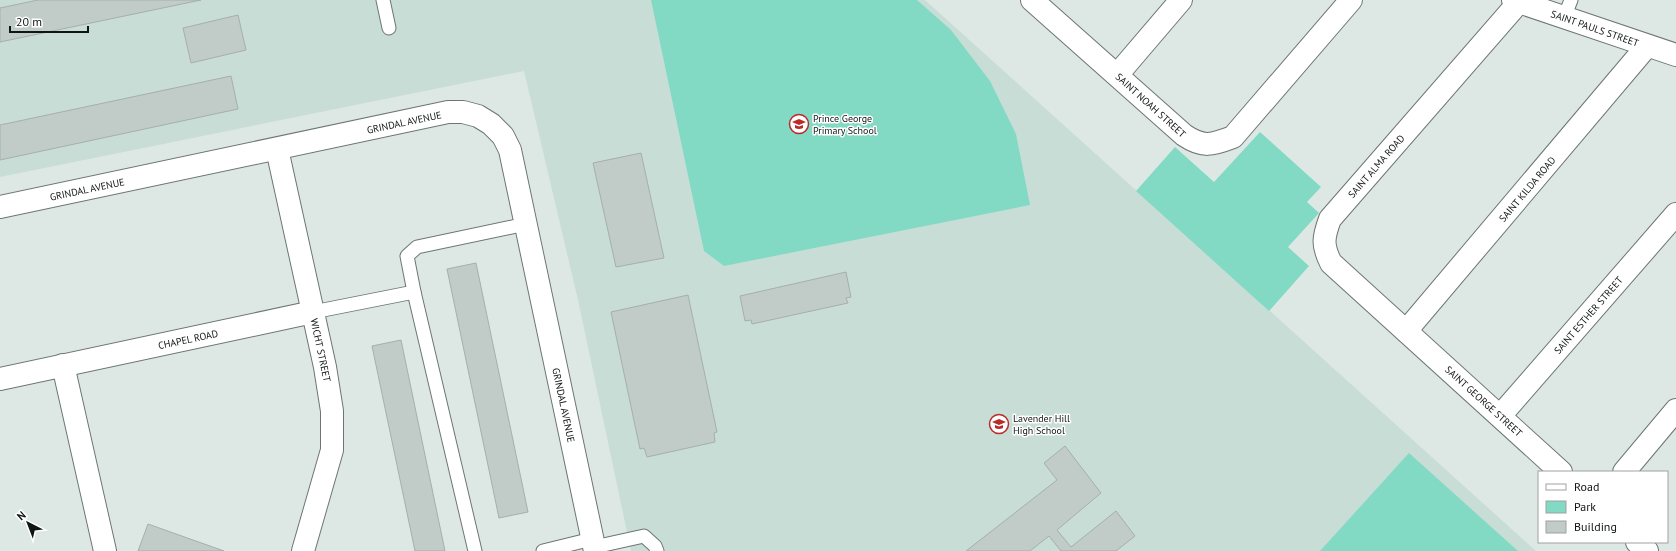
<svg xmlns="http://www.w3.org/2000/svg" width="1676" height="551" viewBox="0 0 1676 551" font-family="'PT Sans',sans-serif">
	<rect width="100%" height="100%" fill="#dde8e5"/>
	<path fill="#c9ddd7" d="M 0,0 L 925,0 L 1536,551 L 631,551 L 578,300 L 524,71 L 0,177 Z"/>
	<g fill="#82dac4">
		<path d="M 651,0 L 917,0 L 951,30 L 990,81 L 1016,134 L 1030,205 L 724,266 L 704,251 Z"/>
		<path d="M 1260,132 L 1321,187 L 1307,202 L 1319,213 L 1288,247 L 1309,266 L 1269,311 L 1136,191 L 1175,147 L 1214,182 Z"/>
		<path d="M 1409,453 L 1518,551 L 1320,551 Z"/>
	</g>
	<g fill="#c1cbc8" stroke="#a5afac">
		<path d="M 38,0 L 201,0 L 0,42 L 0,8 Z"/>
		<path d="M 238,15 L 246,50 L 191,63 L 183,28 Z"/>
		<path d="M 231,76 L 238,109 L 0,160 L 0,125 Z"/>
		<path d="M 641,153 L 664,258 L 616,267 L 593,163 Z"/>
		<path d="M 476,263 L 528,512 L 499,518 L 447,269 Z"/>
		<path d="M 846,272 L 851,297 L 846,298 L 848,303 L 752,324 L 751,320 L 745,321 L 740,296 Z"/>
		<path d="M 688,295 L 717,432 L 714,433 L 715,442 L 647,457 L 644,448 L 640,449 L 611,312 Z"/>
		<path d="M 401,340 L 445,551 L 415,551 L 372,346 Z"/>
		<path d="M 1065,446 L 1101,493 L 1057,530 L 1071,547 L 1116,511 L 1135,536 L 1116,551 L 1061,551 L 1049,536 L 1030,551 L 966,551 L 1057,480 L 1044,463 Z"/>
		<path d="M 148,524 L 224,551 L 138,551 Z"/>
	</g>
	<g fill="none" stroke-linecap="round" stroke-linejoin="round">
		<defs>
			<g id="lane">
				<path d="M 383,0 L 389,28"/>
				<path d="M 1564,18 L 1571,0"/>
				<path d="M 414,292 L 475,551"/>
				<path d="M 313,312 L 414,292 L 407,256 L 417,247 L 526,224"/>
				<path d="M 594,547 L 644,536 L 655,546 L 657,551"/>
				<path d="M 543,551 L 592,539"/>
			</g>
			<g id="street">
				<path d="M 1032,0 L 1184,135 C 1203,148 1212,145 1233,137 L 1351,0"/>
				<path d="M 1513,0 L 1676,55"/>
				<path d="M 1519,2 L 1330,219 C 1323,238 1322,245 1331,263 L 1561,472"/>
				<path d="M 1117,75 L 1181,0"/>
				<path d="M 277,149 L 325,367 L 332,411 L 332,450 L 303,551"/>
				<path d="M 0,207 L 448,112 L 463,112 L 478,116 L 491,124 L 503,136 L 510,150 L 595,551"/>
				<path d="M 1406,331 L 1647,46"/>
				<path d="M 63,365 L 105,551"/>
				<path d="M 0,379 L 313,312"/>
				<path d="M 1500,416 L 1676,214"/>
				<path d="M 1624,472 L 1676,410"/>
				<path d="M 1637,542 L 1647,551"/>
			</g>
		</defs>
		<use href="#lane" stroke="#6d7674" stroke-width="15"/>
		<use href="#street" stroke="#6d7674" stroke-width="24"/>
		<use href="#lane" stroke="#fff" stroke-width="13"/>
		<use href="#street" stroke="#fff" stroke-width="22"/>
	</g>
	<defs>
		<symbol id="school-ring" viewBox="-11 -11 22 22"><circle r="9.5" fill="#fff" stroke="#b92a28" stroke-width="1.5"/><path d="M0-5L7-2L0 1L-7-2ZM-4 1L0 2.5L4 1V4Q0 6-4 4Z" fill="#b92a28"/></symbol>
	</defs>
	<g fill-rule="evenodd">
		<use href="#school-ring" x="788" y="113" width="22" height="22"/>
		<use href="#school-ring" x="988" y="413" width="22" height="22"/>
	</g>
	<g text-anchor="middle" stroke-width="3" stroke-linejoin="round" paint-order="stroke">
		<g font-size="10" fill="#101413" stroke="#fff">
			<text transform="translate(1595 28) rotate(19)" y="4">SAINT PAULS STREET</text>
			<text transform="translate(1151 105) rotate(42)" y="4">SAINT NOAH STREET</text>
			<text transform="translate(404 122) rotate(-12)" y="4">GRINDAL AVENUE</text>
			<text transform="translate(1376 166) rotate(-49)" y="4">SAINT ALMA ROAD</text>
			<text transform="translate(87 189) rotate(-12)" y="4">GRINDAL AVENUE</text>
			<text transform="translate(1527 189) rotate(-50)" y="4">SAINT KILDA ROAD</text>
			<text transform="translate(1588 315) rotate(-49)" y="4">SAINT ESTHER STREET</text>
			<text transform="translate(188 339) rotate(-12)" y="4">CHAPEL ROAD</text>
			<text transform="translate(321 350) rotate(78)" y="4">WICHT STREET</text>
			<text transform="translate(1484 401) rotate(42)" y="4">SAINT GEORGE STREET</text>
			<text transform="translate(564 405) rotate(78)" y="4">GRINDAL AVENUE</text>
		</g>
		<g font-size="10" fill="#101413" stroke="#fff" text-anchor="start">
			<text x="813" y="122">Prince George<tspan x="813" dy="12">Primary School</tspan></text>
			<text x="1013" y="422">Lavender Hill<tspan x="1013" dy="12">High School</tspan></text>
		</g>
	</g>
	<rect x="1538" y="471" width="130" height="72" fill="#ffffff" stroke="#9fa1a1"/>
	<rect x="1546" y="484" width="20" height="6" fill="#ffffff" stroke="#9fa1a1"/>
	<text x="1574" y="491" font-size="12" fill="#101413">Road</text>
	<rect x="1546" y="501" width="20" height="12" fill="#82dac4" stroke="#9fa1a1"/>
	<text x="1574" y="511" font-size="12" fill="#101413">Park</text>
	<rect x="1546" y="521" width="20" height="12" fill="#c1cbc8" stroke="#9fa1a1"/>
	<text x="1574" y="531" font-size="12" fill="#101413">Building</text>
	<g transform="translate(28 523) rotate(318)" stroke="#ffffff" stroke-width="3" paint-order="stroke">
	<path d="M0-3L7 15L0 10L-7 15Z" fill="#101413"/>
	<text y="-6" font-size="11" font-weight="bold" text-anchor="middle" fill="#101413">N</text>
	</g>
	<path d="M10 26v6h78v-6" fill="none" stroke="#101413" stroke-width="2"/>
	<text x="16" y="26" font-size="12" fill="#101413" stroke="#ffffff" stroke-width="3" paint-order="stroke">20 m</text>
</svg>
